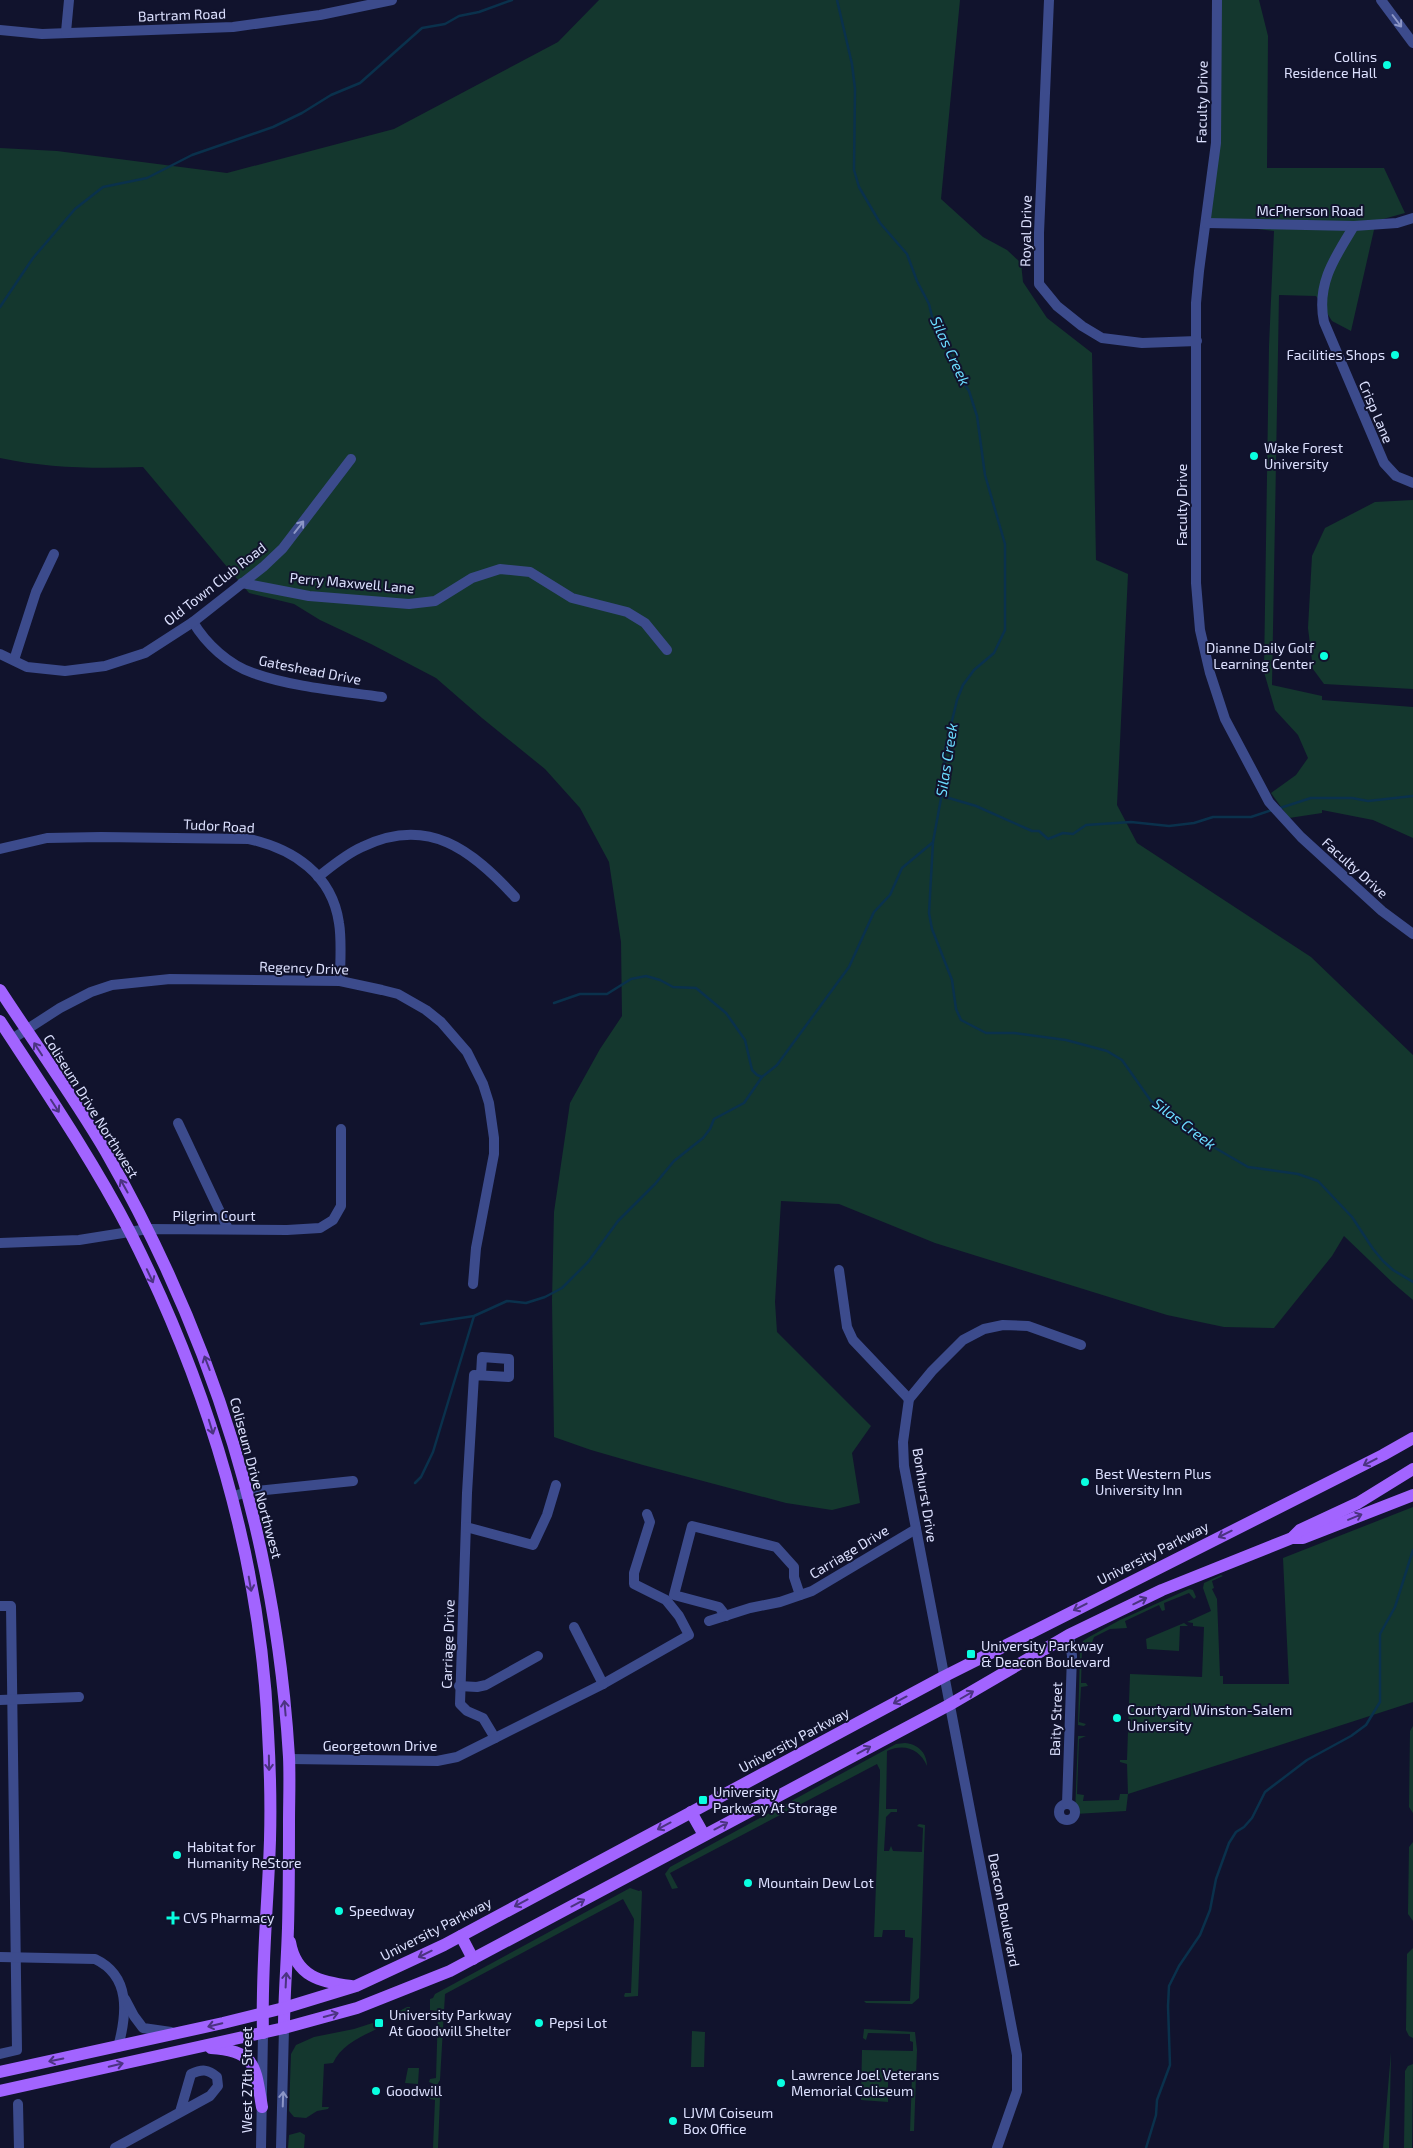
<svg xmlns="http://www.w3.org/2000/svg" width="1413" height="2148" viewBox="0 0 1413 2148" font-family="'Exo 2',sans-serif">
	<rect width="100%" height="100%" fill="#11132d"/>
	<g fill="#14372e">
		<path d="M 599,0 L 960,0 L 941,199 L 983,237 L 1007,250 L 1021,263 L 1023,282 L 1047,318 L 1092,353 L 1096,560 L 1128,574 L 1117,805 L 1137,843 L 1311,957 L 1413,1055 L 1413,1300 L 1393,1283 L 1344,1236 L 1332,1256 L 1274,1328 L 1224,1327 L 1167,1315 L 935,1243 L 839,1204 L 781,1201 L 775,1302 L 777,1332 L 871,1426 L 852,1453 L 860,1503 L 832,1510 L 786,1503 L 643,1465 L 591,1450 L 554,1437 L 552,1300 L 554,1212 L 570,1103 L 600,1049 L 622,1016 L 621,942 L 609,862 L 580,808 L 545,769 L 482,718 L 436,678 L 371,644 L 320,620 L 294,604 L 249,593 L 143,467 C 95,469 47,468 0,458 L 0,148 L 57,151 L 227,173 L 394,129 L 558,42 Z"/>
		<path d="M 1217,0 L 1259,0 L 1268,36 L 1267,168 L 1384,168 L 1405,213 L 1376,221 L 1351,331 L 1332,321 L 1316,296 L 1279,295 L 1272,685 L 1322,696 L 1322,700 L 1413,707 L 1413,838 L 1373,820 L 1322,810 L 1322,813 L 1289,818 L 1271,793 L 1296,775 L 1308,758 L 1298,735 L 1275,710 L 1264,672 L 1269,346 L 1274,231 L 1206,223 L 1216,143 Z"/>
		<path d="M 1413,500 L 1413,689 L 1324,684 L 1313,669 L 1308,628 L 1312,556 L 1325,528 L 1375,502 Z"/>
		<path d="M 1413,1507 L 1413,1702 L 1128,1794 L 1126,1811 L 1075,1814 L 1078,1736 L 1086,1736 L 1079,1739 L 1077,1794 L 1084,1795 L 1083,1801 L 1119,1800 L 1120,1794 L 1128,1794 L 1127,1764 L 1120,1762 L 1120,1760 L 1127,1760 L 1130,1674 L 1202,1677 L 1204,1627 L 1193,1626 L 1193,1623 L 1187,1622 L 1211,1611 L 1203,1588 L 1204,1583 L 1221,1575 L 1223,1576 L 1212,1581 L 1214,1588 L 1212,1589 L 1217,1599 L 1220,1676 L 1223,1676 L 1223,1684 L 1289,1684 L 1283,1558 Z"/>
		<path d="M 1189,1589 L 1193,1590 L 1196,1597 L 1194,1599 L 1189,1593 L 1164,1603 L 1165,1610 L 1162,1611 L 1159,1605 L 1125,1621 L 1127,1628 L 1110,1629 L 1094,1637 L 1089,1651 L 1082,1651 L 1081,1683 L 1086,1683 L 1088,1686 L 1081,1687 L 1079,1722 L 1086,1724 L 1084,1726 L 1078,1725 L 1080,1651 L 1083,1641 L 1089,1637 L 1120,1620 Z"/>
		<path d="M 1184,1623 L 1188,1626 L 1180,1626 L 1179,1651 L 1147,1649 L 1146,1639 Z"/>
		<path d="M 1413,1726 L 1413,1813 L 1409,1807 L 1410,1731 Z"/>
		<path d="M 905,1743 C 917,1744 927,1752 927,1766 C 920,1749 904,1743 887,1751 L 886,1809 L 897,1809 L 897,1812 L 891,1812 L 886,1817 L 884,1851 L 889,1851 L 891,1846 L 893,1851 L 922,1852 L 923,1828 L 917,1826 L 919,1824 L 925,1825 L 919,1998 L 912,2004 L 866,2003 L 864,2001 L 910,2001 L 913,1938 L 905,1937 L 905,1930 L 883,1930 L 882,1937 L 874,1937 L 880,1778 L 880,1770 L 877,1764 L 670,1873 L 678,1888 L 672,1889 L 665,1874 L 670,1867 L 896,1744 Z"/>
		<path d="M 1413,1842 L 1413,1921 L 1408,1914 L 1409,1847 Z"/>
		<path d="M 630,1888 L 639,1891 L 641,1890 L 642,1892 L 638,1996 L 625,1997 L 624,1996 L 625,1993 L 631,1993 L 634,1919 L 623,1899 L 445,1994 L 440,2080 L 437,2085 L 429,2082 L 430,2079 L 436,2078 L 438,2011 L 430,2010 L 430,1999 L 433,1998 L 435,1994 Z"/>
		<path d="M 1413,1948 L 1413,2038 L 1409,2036 L 1406,2030 L 1407,1954 Z"/>
		<path d="M 407,2007 L 410,2007 L 410,2018 L 394,2022 L 394,2014 Z"/>
		<path d="M 385,2019 L 385,2025 C 367,2034 342,2043 333,2063 L 324,2064 L 322,2107 L 329,2107 L 328,2109 L 317,2111 L 306,2118 L 294,2117 L 289,2111 L 291,2054 L 296,2045 L 314,2037 L 354,2029 Z"/>
		<path d="M 864,2029 L 915,2032 L 917,2050 L 914,2131 L 910,2131 L 912,2077 L 905,2076 L 905,2071 L 897,2070 L 896,2076 L 888,2076 L 888,2102 L 861,2100 L 862,2050 L 913,2051 L 913,2042 L 910,2041 L 910,2034 L 868,2033 L 866,2040 L 863,2038 Z"/>
		<path d="M 692,2031 L 705,2032 L 704,2067 L 691,2067 Z"/>
		<path d="M 1391,2052 L 1389,2148 L 1383,2148 Z"/>
		<path d="M 1413,2064 L 1412,2148 L 1404,2148 L 1405,2071 L 1408,2066 Z"/>
		<path d="M 408,2068 L 419,2068 L 418,2084 L 405,2083 Z"/>
		<path d="M 429,2097 L 440,2097 L 438,2148 L 433,2148 L 435,2100 L 430,2099 Z"/>
		<path d="M 300,2132 L 305,2135 L 304,2148 L 288,2148 L 289,2135 Z"/>
	</g>
	<g fill="none" stroke-linecap="round" stroke-linejoin="round">
		<g stroke="#0a314c" stroke-width="2.5">
			<path d="M 837,0 L 852,64 L 855,89 L 854,170 L 859,187 L 880,223 L 907,254 L 917,281 L 929,304 L 934,325 L 946,344 L 958,374 L 969,391 L 977,416 L 985,475 L 1005,544 L 1005,630 L 994,653 L 974,670 L 963,685 L 957,700 L 945,750 L 944,782 L 933,842 L 929,913 L 932,929 L 952,980 L 956,1009 L 961,1020 L 986,1033 L 1014,1033 L 1066,1040 L 1107,1051 L 1122,1060 L 1151,1101 L 1172,1118 L 1210,1145 L 1248,1167 L 1298,1174 L 1318,1181 L 1352,1217 L 1373,1249 L 1383,1261 L 1393,1270 L 1413,1282"/>
			<path d="M 0,307 L 33,258 L 75,209 L 103,187 L 147,178 L 192,155 L 273,127 L 302,113 L 331,95 L 360,83 L 422,28 L 445,24 L 459,16 L 479,12 L 512,0"/>
			<path d="M 942,796 L 976,806 L 1032,831 L 1039,831 L 1048,839 L 1063,833 L 1073,834 L 1086,825 L 1131,822 L 1169,826 L 1194,823 L 1213,817 L 1251,817 L 1272,810"/>
			<path d="M 1280,808 L 1311,798 L 1352,798 L 1368,801 L 1413,796"/>
			<path d="M 554,1003 L 580,994 L 607,994 L 631,979 L 646,976 L 660,980 L 673,987 L 696,988 L 726,1013 L 745,1040 L 752,1070 L 757,1075 L 762,1077"/>
			<path d="M 421,1324 L 474,1316 L 507,1301 L 526,1303 L 545,1297 L 562,1288 L 588,1262 L 618,1221 L 655,1184 L 674,1161 L 703,1138 L 710,1129 L 714,1119 L 744,1103 L 762,1077 L 777,1065 L 849,967 L 874,912 L 890,895 L 902,868 L 932,843"/>
			<path d="M 415,1483 L 421,1477 L 433,1452 L 474,1316"/>
			<path d="M 1146,2148 L 1156,2115 L 1157,2100 L 1170,2065 L 1168,2006 L 1169,1986 L 1179,1966 L 1200,1935 L 1210,1910 L 1216,1879 L 1229,1843 L 1236,1832 L 1244,1827 L 1252,1818 L 1265,1792 L 1307,1760 L 1351,1736 L 1366,1725 L 1380,1702 L 1380,1634 L 1395,1607 L 1413,1550"/>
		</g>
		<g stroke="#3c4b8c" stroke-width="10">
			<path d="M 1049,0 L 1039,233 L 1039,284 L 1057,306 L 1082,326 L 1102,338 L 1142,343 L 1197,341"/>
			<path d="M 1217,0 L 1216,143 L 1199,271 L 1196,303 L 1196,583 L 1200,630 L 1210,673 L 1225,719 L 1269,802 L 1301,837 L 1382,911 L 1413,934"/>
			<path d="M 1381,0 L 1413,43"/>
			<path d="M 0,30 L 42,34 L 233,27 L 320,15 L 392,0"/>
			<path d="M 66,32 L 69,0"/>
			<path d="M 1206,223 L 1354,226 L 1397,223 L 1413,218"/>
			<path d="M 1354,226 C 1335,257 1316,284 1324,322 L 1384,463 L 1396,476 L 1413,483"/>
			<path d="M 242,583 L 309,596 L 409,604 L 435,601 L 472,578 L 500,569 L 530,572 L 572,598 L 627,612 L 645,623 L 667,650"/>
			<path d="M 193,622 C 206,644 229,665 253,673 C 292,687 341,691 382,697"/>
			<path d="M 0,654 L 27,667 L 65,671 L 105,666 L 145,653 L 193,622 L 263,567 L 283,548 L 351,459"/>
			<path d="M 14,660 L 36,592 L 54,554"/>
			<path d="M 0,849 L 47,838 L 101,837 L 249,839 C 293,849 332,874 339,923 C 342,941 340,962 340,981"/>
			<path d="M 318,877 C 332,866 346,854 362,847 C 428,815 472,850 515,897"/>
			<path d="M 12,1039 L 60,1008 L 91,992 L 112,985 L 170,979 L 340,981 L 382,990 L 398,994 L 426,1010 L 441,1022 L 467,1052 L 483,1084 L 489,1103 L 494,1138 L 494,1154 L 476,1248 L 473,1284"/>
			<path d="M 178,1123 L 228,1229"/>
			<path d="M 0,1243 L 79,1240 L 148,1229 L 287,1230 L 320,1228 L 333,1220 L 341,1206 L 341,1129"/>
			<path d="M 839,1270 L 847,1327 L 853,1340 L 909,1399"/>
			<path d="M 481,1375 L 482,1357 L 509,1359 L 509,1377 L 474,1375 L 467,1493 L 460,1704 L 467,1711 L 483,1718 L 495,1738 L 603,1684 L 689,1635 L 679,1616 L 666,1600 L 634,1584 L 634,1573 L 650,1522 L 647,1514"/>
			<path d="M 231,1497 L 247,1492 L 353,1481"/>
			<path d="M 466,1527 L 533,1545 L 547,1515 L 556,1485"/>
			<path d="M 0,1606 L 11,1606 L 17,2050 L 0,2054"/>
			<path d="M 726,1616 L 719,1607 L 674,1595 L 692,1526 L 776,1547 L 794,1567 L 794,1577 L 800,1595"/>
			<path d="M 709,1621 L 750,1608 L 780,1602 L 812,1591 L 916,1529"/>
			<path d="M 574,1627 L 603,1684"/>
			<path d="M 459,1686 L 477,1687 L 486,1685 L 538,1656"/>
			<path d="M 0,1700 L 79,1697"/>
			<path d="M 289,1759 L 437,1761 L 457,1757 L 495,1738"/>
			<circle cx="1067" cy="1812" r="8"/>
			<path d="M 1067,1804 L 1072,1656 L 1069,1635"/>
			<path d="M 0,1957 L 95,1959 C 131,1976 127,2014 118,2047"/>
			<path d="M 125,1999 L 134,2016 L 143,2028 L 171,2032"/>
			<path d="M 18,2104 L 19,2148"/>
			<path d="M 115,2148 L 210,2096 L 218,2086 L 217,2077 C 208,2069 202,2069 191,2074 L 180,2112"/>
			<path d="M 261,2148 L 263,2033"/>
			<path d="M 281,2148 L 284,2028"/>
			<path d="M 997,2148 L 1017,2091 L 1017,2055 L 904,1466 L 903,1442 L 909,1399 L 932,1371 L 963,1340 L 984,1329 L 1003,1325 L 1028,1326 L 1081,1345"/>
		</g>
		<g stroke="#a264ff" stroke-width="12">
			<path d="M 0,990 C 35,1044 74,1097 106,1152 C 214,1341 276,1539 289,1757 C 290,1779 289,1801 289,1823 C 289,1858 289,1893 288,1928 C 287,1962 284,1995 284,2028"/>
			<path d="M 0,1021 C 45,1090 92,1159 130,1232 C 208,1386 261,1559 268,1732 C 270,1767 271,1804 270,1840 C 268,1904 261,1969 263,2033"/>
			<path d="M 1292,1538 L 1303,1538 L 1413,1495"/>
			<path d="M 691,1812 L 704,1835"/>
			<path d="M 461,1936 L 473,1959"/>
			<path d="M 290,1942 C 296,1977 321,1982 351,1986"/>
			<path d="M 211,2048 C 257,2051 255,2067 262,2107"/>
			<path d="M 0,2072 L 223,2023 L 284,2008 L 356,1986 L 444,1945 L 943,1677 L 1383,1455 L 1413,1438"/>
			<path d="M 0,2091 L 284,2028 L 357,2008 L 450,1971 L 949,1705 L 1069,1635 L 1162,1590 L 1292,1538 L 1300,1530 L 1358,1503 L 1413,1469"/>
		</g>
	</g>
	<defs><path id="oneway-shaft" d="M-6 0H5M1.5-3L5.5 0L1.5 3" fill="none" stroke-width="1.6" stroke-linecap="round" stroke-linejoin="round" transform="scale(1.25)"/></defs>
	<g stroke="#8c96c6">
		<use href="#oneway-shaft" transform="translate(1397 21) rotate(53)"/>
		<use href="#oneway-shaft" transform="translate(299 527) rotate(-52)"/>
		<use href="#oneway-shaft" transform="translate(283 2099) rotate(-88)"/>
	</g>
	<g stroke="#4b3381">
		<use href="#oneway-shaft" transform="translate(38 1049) rotate(-123)"/>
		<use href="#oneway-shaft" transform="translate(55 1106) rotate(57)"/>
		<use href="#oneway-shaft" transform="translate(124 1186) rotate(-119)"/>
		<use href="#oneway-shaft" transform="translate(150 1276) rotate(65)"/>
		<use href="#oneway-shaft" transform="translate(207 1363) rotate(-111)"/>
		<use href="#oneway-shaft" transform="translate(211 1427) rotate(73)"/>
		<use href="#oneway-shaft" transform="translate(1370 1462) rotate(153)"/>
		<use href="#oneway-shaft" transform="translate(1355 1517) rotate(-22)"/>
		<use href="#oneway-shaft" transform="translate(1225 1534) rotate(154)"/>
		<use href="#oneway-shaft" transform="translate(250 1584) rotate(80)"/>
		<use href="#oneway-shaft" transform="translate(1140 1601) rotate(-26)"/>
		<use href="#oneway-shaft" transform="translate(1080 1607) rotate(153)"/>
		<use href="#oneway-shaft" transform="translate(967 1695) rotate(-30)"/>
		<use href="#oneway-shaft" transform="translate(900 1700) rotate(152)"/>
		<use href="#oneway-shaft" transform="translate(285 1708) rotate(-95)"/>
		<use href="#oneway-shaft" transform="translate(864 1750) rotate(-28)"/>
		<use href="#oneway-shaft" transform="translate(269 1763) rotate(89)"/>
		<use href="#oneway-shaft" transform="translate(664 1826) rotate(152)"/>
		<use href="#oneway-shaft" transform="translate(721 1826) rotate(-28)"/>
		<use href="#oneway-shaft" transform="translate(521 1903) rotate(152)"/>
		<use href="#oneway-shaft" transform="translate(578 1903) rotate(-28)"/>
		<use href="#oneway-shaft" transform="translate(425 1954) rotate(154)"/>
		<use href="#oneway-shaft" transform="translate(286 1980) rotate(-87)"/>
		<use href="#oneway-shaft" transform="translate(331 2015) rotate(-15)"/>
		<use href="#oneway-shaft" transform="translate(215 2025) rotate(167)"/>
		<use href="#oneway-shaft" transform="translate(56 2060) rotate(168)"/>
		<use href="#oneway-shaft" transform="translate(116 2065) rotate(-13)"/>
	</g>
	<g fill="#09ffe0" stroke="#11132d" stroke-width="2">
		<circle cx="1387" cy="65" r="5"/>
		<circle cx="1395" cy="355" r="5"/>
		<circle cx="1254" cy="456" r="5"/>
		<circle cx="1324" cy="656" r="5"/>
		<circle cx="1085" cy="1482" r="5"/>
		<rect x="966" y="1649" width="10" height="10" rx="2.5"/>
		<circle cx="1117" cy="1718" r="5"/>
		<rect x="698" y="1795" width="10" height="10" rx="2.5"/>
		<circle cx="177" cy="1855" r="5"/>
		<circle cx="748" cy="1883" r="5"/>
		<circle cx="339" cy="1911" r="5"/>
		<path d="M170.5 1910.5h5v5h5v5h-5v5h-5v-5h-5v-5h5z"/>
		<rect x="374" y="2018" width="10" height="10" rx="2.5"/>
		<circle cx="539" cy="2023" r="5"/>
		<circle cx="781" cy="2083" r="5"/>
		<circle cx="376" cy="2091" r="5"/>
		<circle cx="673" cy="2121" r="5"/>
	</g>
	<g text-anchor="middle" stroke-width="4" stroke-linejoin="round" paint-order="stroke">
		<g font-size="14" fill="#dde1ff" stroke="#11132d">
			<text transform="translate(182 15) rotate(-2)" y="5">Bartram Road</text>
			<text transform="translate(1202 102) rotate(-89)" y="5">Faculty Drive</text>
			<text x="1310" y="216">McPherson Road</text>
			<text transform="translate(1026 231) rotate(-89)" y="5">Royal Drive</text>
			<text transform="translate(1376 412) rotate(67)" y="5">Crisp Lane</text>
			<text transform="translate(1182 505) rotate(-90)" y="5">Faculty Drive</text>
			<text transform="translate(352 583) rotate(5)" y="5">Perry Maxwell Lane</text>
			<text transform="translate(215 584) rotate(-38)" y="5">Old Town Club Road</text>
			<text transform="translate(310 670) rotate(11)" y="5">Gateshead Drive</text>
			<text transform="translate(219 826) rotate(3)" y="5">Tudor Road</text>
			<text transform="translate(1355 868) rotate(42)" y="5">Faculty Drive</text>
			<text transform="translate(304 968) rotate(2)" y="5">Regency Drive</text>
			<text transform="translate(91 1106) rotate(58)" y="5">Coliseum Drive Northwest</text>
			<text x="214" y="1221">Pilgrim Court</text>
			<text transform="translate(256 1478) rotate(75)" y="5">Coliseum Drive Northwest</text>
			<text transform="translate(925 1495) rotate(81)" y="5">Bonhurst Drive</text>
			<text transform="translate(849 1552) rotate(-31)" y="5">Carriage Drive</text>
			<text transform="translate(1153 1553) rotate(-27)" y="5">University Parkway</text>
			<text transform="translate(448 1644) rotate(-88)" y="5">Carriage Drive</text>
			<text transform="translate(1056 1719) rotate(-88)" y="5">Baity Street</text>
			<text transform="translate(794 1740) rotate(-28)" y="5">University Parkway</text>
			<text x="380" y="1751">Georgetown Drive</text>
			<text transform="translate(1004 1910) rotate(79)" y="5">Deacon Boulevard</text>
			<text transform="translate(436 1929) rotate(-27)" y="5">University Parkway</text>
			<text transform="translate(247 2080) rotate(-90)" y="5">West 27th Street</text>
		</g>
		<g font-size="14" fill="#dde1ff" stroke="#11132d" text-anchor="start">
			<text x="1377" y="62" text-anchor="end">Collins<tspan x="1377" dy="16">Residence Hall</tspan></text>
			<text x="1385" y="360" text-anchor="end">Facilities Shops</text>
			<text x="1264" y="453">Wake Forest<tspan x="1264" dy="16">University</tspan></text>
			<text x="1314" y="653" text-anchor="end">Dianne Daily Golf<tspan x="1314" dy="16">Learning Center</tspan></text>
			<text x="1095" y="1479">Best Western Plus<tspan x="1095" dy="16">University Inn</tspan></text>
			<text x="981" y="1651">University Parkway<tspan x="981" dy="16">&amp; Deacon Boulevard</tspan></text>
			<text x="1127" y="1715">Courtyard Winston-Salem<tspan x="1127" dy="16">University</tspan></text>
			<text x="713" y="1797">University<tspan x="713" dy="16">Parkway At Storage</tspan></text>
			<text x="187" y="1852">Habitat for<tspan x="187" dy="16">Humanity ReStore</tspan></text>
			<text x="758" y="1888">Mountain Dew Lot</text>
			<text x="349" y="1916">Speedway</text>
			<text x="183" y="1923">CVS Pharmacy</text>
			<text x="389" y="2020">University Parkway<tspan x="389" dy="16">At Goodwill Shelter</tspan></text>
			<text x="549" y="2028">Pepsi Lot</text>
			<text x="791" y="2080">Lawrence Joel Veterans<tspan x="791" dy="16">Memorial Coliseum</tspan></text>
			<text x="386" y="2096">Goodwill</text>
			<text x="683" y="2118">LJVM Coiseum<tspan x="683" dy="16">Box Office</tspan></text>
		</g>
		<g font-size="15" font-style="italic" fill="#6bdcff" stroke="#11132d">
			<text transform="translate(950 351) rotate(65)" y="5">Silas Creek</text>
			<text transform="translate(947 760) rotate(-81)" y="5">Silas Creek</text>
			<text transform="translate(1184 1124) rotate(37)" y="5">Silas Creek</text>
		</g>
	</g>
</svg>
